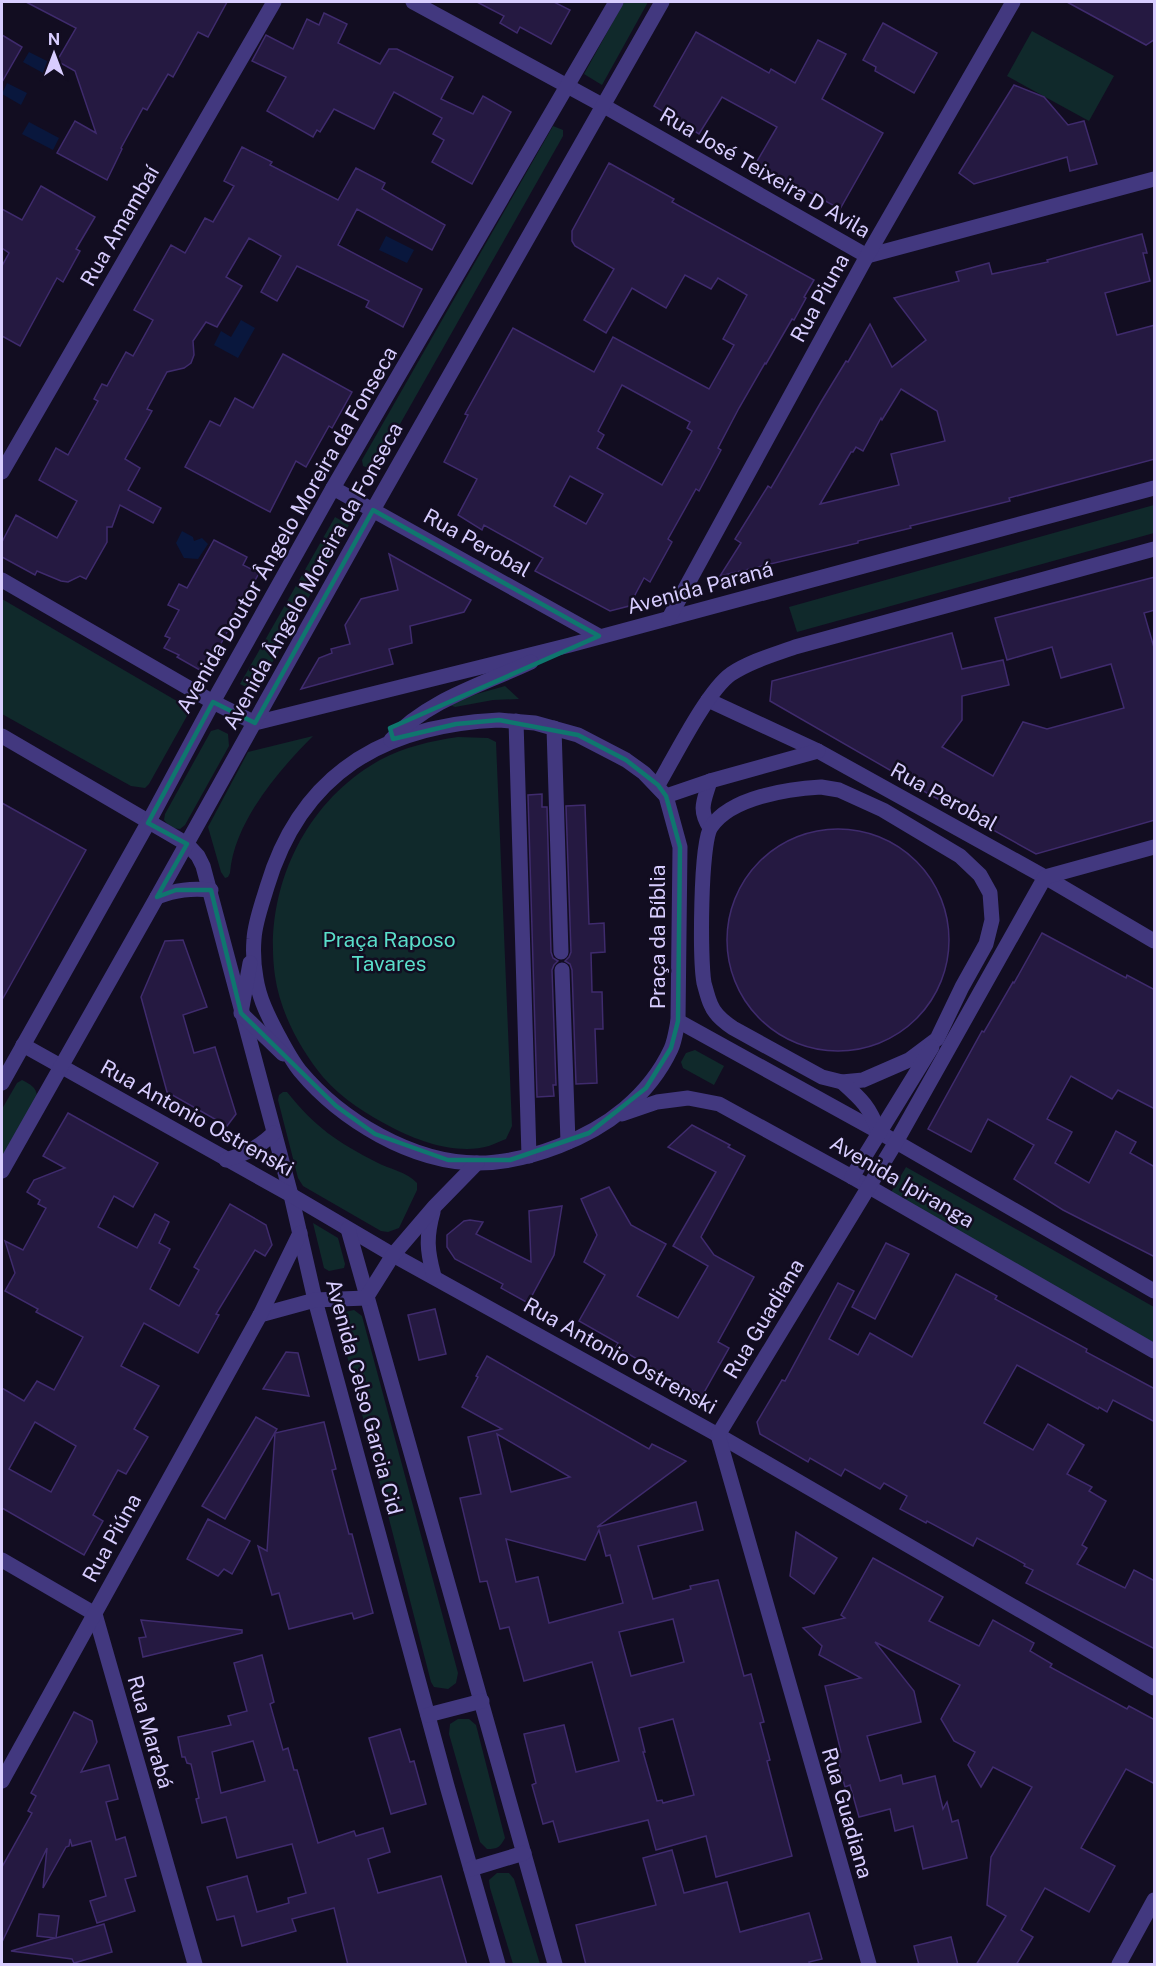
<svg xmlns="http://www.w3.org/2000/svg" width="1156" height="1966" viewBox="0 0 1156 1966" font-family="'Public Sans',sans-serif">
	<rect width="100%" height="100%" fill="#120d21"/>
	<g fill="#10292b">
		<path d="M 624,2 L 648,2 L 602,85 L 584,74 Z"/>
		<path d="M 1032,31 L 1114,76 L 1089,121 L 1007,76 Z"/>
		<path d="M 553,126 L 563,130 L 563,136 L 378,463 L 373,467 L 368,468 L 363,466 L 362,460 Z"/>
		<path d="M 1154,505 L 1154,533 L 797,632 L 789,607 Z"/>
		<path d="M 335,517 L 349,525 L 256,692 L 240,684 Z"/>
		<path d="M 2,599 L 182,704 L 187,709 L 187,716 L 149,784 L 145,788 L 131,786 L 2,714 Z"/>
		<path d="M 505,686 L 519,699 L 493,700 L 455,707 L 450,705 L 452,701 Z"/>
		<path d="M 218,729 L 228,734 L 229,746 L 185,825 L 180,829 L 171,828 L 164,820 L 165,814 L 211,731 Z"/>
		<path d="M 313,736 C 279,770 234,822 230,873 L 228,877 L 225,878 L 221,872 L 208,827 L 248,752 Z"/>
		<path d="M 458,737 L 488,738 L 496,742 L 512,1126 L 506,1139 C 500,1141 495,1144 489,1146 C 458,1155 420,1142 393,1128 C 368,1115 342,1099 323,1077 C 300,1049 280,1012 275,976 C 263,891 304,802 380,760 C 404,747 431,741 458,737 Z"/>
		<path d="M 695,1050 L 724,1066 L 714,1085 L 683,1068 L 681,1062 L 686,1053 Z"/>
		<path d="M 22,1080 C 30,1084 36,1087 37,1096 L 2,1158 L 2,1109 L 17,1083 Z"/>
		<path d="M 283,1092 L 287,1092 C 315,1127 337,1142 376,1162 C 389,1169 407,1172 417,1183 L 417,1190 L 399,1228 L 388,1232 L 381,1231 L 303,1186 L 298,1178 L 278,1100 L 279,1095 Z"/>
		<path d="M 906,1167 L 1154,1307 L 1154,1343 L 890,1194 Z"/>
		<path d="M 313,1223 L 338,1238 L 345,1264 L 344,1268 L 329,1271 L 324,1268 Z"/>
		<path d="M 354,1310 L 362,1316 L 458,1673 L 456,1683 L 448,1689 L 434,1687 L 431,1682 L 345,1348 L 337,1317 L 340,1313 Z"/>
		<path d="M 458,1719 L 469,1719 L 476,1725 L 505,1838 C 500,1847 498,1849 487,1849 L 480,1842 L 449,1734 L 450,1724 Z"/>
		<path d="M 497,1873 L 509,1873 L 514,1879 L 540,1964 L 513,1964 L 490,1888 L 489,1880 Z"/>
	</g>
	<g fill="#09173d">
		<path d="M 29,52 L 49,62 L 43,73 L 23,62 Z"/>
		<path d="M 7,83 L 27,93 L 21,105 L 2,94 Z"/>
		<path d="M 29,122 L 59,138 L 53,150 L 22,134 Z"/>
		<path d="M 386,236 L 414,250 L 407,263 L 379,250 Z"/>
		<path d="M 241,320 L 255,328 L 238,358 L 214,345 L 221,331 L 231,337 Z"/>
		<path d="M 182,531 L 193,537 L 194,541 L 202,538 L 208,544 L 198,559 L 184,558 L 176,543 Z"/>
	</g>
	<g fill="#251941" stroke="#3f2b6d" stroke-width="1.5" fill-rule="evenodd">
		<path d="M 26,2 L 227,2 L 208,37 L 198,32 L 173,77 L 168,74 L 147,110 L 143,108 L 121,148 L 122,149 L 107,180 L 57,153 L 75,121 L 96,133 L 75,71 L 57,61 L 76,28 Z"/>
		<path d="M 477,2 L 554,2 L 570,10 L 551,44 L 520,27 L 517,33 L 500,23 L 504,16 Z"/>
		<path d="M 1067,2 L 1155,2 L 1155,39 L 1146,45 Z"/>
		<path d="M 324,13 L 347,24 L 338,43 L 380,64 L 389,49 L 397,49 L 453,77 L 441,99 L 473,114 L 483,96 L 511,112 L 472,184 L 432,162 L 444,140 L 433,134 L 442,118 L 394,92 L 374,129 L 334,109 L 320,132 L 317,130 L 313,137 L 267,111 L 286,77 L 252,61 L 266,35 L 293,49 L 307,19 L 319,25 Z"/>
		<path d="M 883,23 L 937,53 L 914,93 L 875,71 L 876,67 L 863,60 Z"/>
		<path d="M 696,32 L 769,73 L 771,69 L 795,83 L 818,40 L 846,54 L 822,99 L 883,133 L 840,209 L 756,163 L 777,127 L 722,97 L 699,134 L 654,106 Z"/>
		<path d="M 2,35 L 22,47 L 2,82 Z"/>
		<path d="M 1014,85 L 1044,97 L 1068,125 L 1084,121 L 1097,164 L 1070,171 L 1067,157 L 974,184 L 959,173 Z"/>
		<path d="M 242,147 L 272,162 L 270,165 L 338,200 L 356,168 L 385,183 L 382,189 L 445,225 L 432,250 L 357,209 L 338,245 L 422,289 L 403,327 L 366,307 L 369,301 L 297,266 L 277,301 L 261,292 L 281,256 L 249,238 L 226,277 L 242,286 L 217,327 L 206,322 L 193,341 L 194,355 L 191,363 L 184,368 L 167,372 L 147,409 L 152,411 L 125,459 L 140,468 L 128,490 L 161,508 L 153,523 L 120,505 L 112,527 L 107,527 L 107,542 L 86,579 L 80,576 L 68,582 L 61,581 L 37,571 L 35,575 L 2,557 L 2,542 L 16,515 L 57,538 L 77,501 L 39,480 L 56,448 L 68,455 L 98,401 L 94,399 L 102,384 L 107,386 L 126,352 L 133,356 L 153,320 L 134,310 L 171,245 L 185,253 L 205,218 L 213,222 L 234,186 L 224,181 Z"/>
		<path d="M 609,163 L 674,199 L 672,202 L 814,280 L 804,297 L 806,298 L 794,320 L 792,319 L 766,364 L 765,363 L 739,408 L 718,448 L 721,450 L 699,491 L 696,489 L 668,539 L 672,542 L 650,582 L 644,578 L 629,606 L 610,611 L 535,571 L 543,558 L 484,525 L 482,530 L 458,515 L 477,479 L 444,462 L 468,415 L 465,414 L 513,328 L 594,372 L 613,337 L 709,389 L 734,345 L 723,339 L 747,295 L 718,278 L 711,289 L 685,275 L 666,308 L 632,288 L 606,333 L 584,320 L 614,269 L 575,246 L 572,241 L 572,231 ZM 622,385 L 690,422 L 687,428 L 692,431 L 662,485 L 597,448 L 604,435 L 598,431 ZM 570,476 L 603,494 L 586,524 L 554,506 Z"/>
		<path d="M 41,186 L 95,217 L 76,249 L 80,251 L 63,282 L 57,278 L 20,346 L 2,336 L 2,266 L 9,253 L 2,248 L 2,209 L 22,220 Z"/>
		<path d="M 1142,234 L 1147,253 L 1143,253 L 1150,281 L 1105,293 L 1117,335 L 1155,325 L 1155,459 L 1009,498 L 1010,501 L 910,526 L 911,528 L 858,541 L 858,543 L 720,576 L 741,543 L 735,539 L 768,486 L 771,488 L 821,402 L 846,361 L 848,362 L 870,324 L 892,367 L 926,340 L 894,298 L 959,281 L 956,272 L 989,263 L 992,274 L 1048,262 L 1047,260 ZM 901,389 L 937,411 L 945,441 L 891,454 L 899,485 L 820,504 L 851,452 L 853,452 L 856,447 L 863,451 L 881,418 L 882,420 Z"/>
		<path d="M 283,354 L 352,392 L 332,428 L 329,426 L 306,467 L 296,461 L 270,512 L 185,467 L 210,421 L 220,426 L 235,398 L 253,408 Z"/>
		<path d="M 214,540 L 247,557 L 243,565 L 259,573 L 205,673 L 177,657 L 179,655 L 164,648 L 170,638 L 165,636 L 179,610 L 168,605 L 179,584 L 187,588 Z"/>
		<path d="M 389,554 L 471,600 L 464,612 L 410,626 L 412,643 L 389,649 L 393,664 L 301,689 L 319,658 L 332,653 L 331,649 L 350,644 L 345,625 L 361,599 L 398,590 Z"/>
		<path d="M 1155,577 L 1155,610 L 1144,613 L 1155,651 L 1155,820 L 1036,854 L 920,789 L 921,788 L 770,701 L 772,681 L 952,633 L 962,669 L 1003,660 L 1009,685 L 962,696 L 962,720 L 942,747 L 993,776 L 1023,722 L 1047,729 L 1124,708 L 1111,664 L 1061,678 L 1052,647 L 1007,660 L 995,618 Z"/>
		<path d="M 542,794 L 542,807 L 547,807 L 551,952 L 553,958 L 558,961 L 554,965 L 552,970 L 556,1085 L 553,1085 L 554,1096 L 537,1097 L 528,795 Z"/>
		<path d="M 2,803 L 86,850 L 2,1000 Z"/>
		<path d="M 585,805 L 589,924 L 604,923 L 605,952 L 591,953 L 592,992 L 602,992 L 603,1029 L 595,1029 L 597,1083 L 576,1084 L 572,970 L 570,964 L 565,961 L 569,957 L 571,952 L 566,806 Z"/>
		<circle cx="838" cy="940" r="111"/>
		<path d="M 1042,933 L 1126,978 L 1127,975 L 1155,990 L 1155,1109 L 1118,1090 L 1112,1099 L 1071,1076 L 1047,1119 L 1072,1132 L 1055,1163 L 1089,1183 L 1116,1131 L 1136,1142 L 1130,1153 L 1155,1167 L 1155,1257 L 1063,1210 L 1014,1179 L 1034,1145 L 988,1119 L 971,1152 L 928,1129 L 982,1031 L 984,1032 L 1013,982 L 1014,983 Z"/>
		<path d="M 183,940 L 207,1007 L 183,1015 L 194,1053 L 215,1047 L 236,1114 L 227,1126 L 167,1092 L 141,997 L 165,941 Z"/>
		<path d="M 68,1113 L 158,1163 L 133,1207 L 114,1196 L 98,1227 L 137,1248 L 155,1214 L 169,1222 L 159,1243 L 170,1249 L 150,1289 L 179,1306 L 199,1270 L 194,1267 L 230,1204 L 266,1225 L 272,1245 L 265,1256 L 255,1250 L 216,1314 L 219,1315 L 198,1353 L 144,1323 L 121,1366 L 159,1386 L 134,1429 L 148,1437 L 126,1474 L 118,1470 L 93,1515 L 103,1521 L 84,1555 L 2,1508 L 2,1388 L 24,1401 L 37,1381 L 54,1390 L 83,1337 L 36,1312 L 38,1309 L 5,1291 L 15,1273 L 5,1241 L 23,1250 L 46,1208 L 38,1204 L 40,1200 L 27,1192 L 34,1180 L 65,1168 L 43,1156 ZM 35,1422 L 76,1446 L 51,1492 L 9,1469 Z"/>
		<path d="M 692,1125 L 730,1145 L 728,1147 L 745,1156 L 701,1237 L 714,1255 L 754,1277 L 718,1342 L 729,1348 L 702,1396 L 616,1347 L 618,1343 L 579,1321 L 605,1275 L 584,1262 L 597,1235 L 581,1199 L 609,1187 L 631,1225 L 666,1244 L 637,1296 L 678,1318 L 708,1266 L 673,1246 L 716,1172 L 668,1147 Z"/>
		<path d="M 562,1206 L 554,1255 L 528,1303 L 501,1288 L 503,1284 L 455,1259 L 447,1247 L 447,1235 L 464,1221 L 470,1220 L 483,1222 L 476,1234 L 531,1262 L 529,1211 Z"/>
		<path d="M 886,1243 L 909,1254 L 875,1319 L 852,1307 Z"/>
		<path d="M 956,1274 L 997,1296 L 995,1299 L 1087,1349 L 1086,1352 L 1155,1389 L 1155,1422 L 1113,1400 L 1107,1412 L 1099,1407 L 1098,1409 L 1017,1365 L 984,1423 L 1033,1450 L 1048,1424 L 1084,1445 L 1067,1474 L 1092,1487 L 1089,1491 L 1106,1501 L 1082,1545 L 1087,1548 L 1077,1564 L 1125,1588 L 1134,1570 L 1155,1581 L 1155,1649 L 1026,1583 L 1033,1570 L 1024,1566 L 1025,1564 L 977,1538 L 973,1546 L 927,1521 L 926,1523 L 900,1509 L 907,1496 L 884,1483 L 880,1489 L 845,1469 L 841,1476 L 810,1458 L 808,1462 L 760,1434 L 757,1422 L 782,1380 L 785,1381 L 838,1283 L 854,1291 L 829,1339 L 858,1355 L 870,1333 L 912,1357 Z"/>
		<path d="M 435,1309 L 446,1354 L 419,1360 L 408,1315 Z"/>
		<path d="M 286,1352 L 298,1353 L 309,1396 L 263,1389 Z"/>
		<path d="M 487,1356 L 649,1449 L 652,1444 L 686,1461 L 597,1527 L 696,1502 L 703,1530 L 638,1546 L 653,1599 L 691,1589 L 690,1586 L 718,1580 L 744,1676 L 751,1674 L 764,1722 L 760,1723 L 770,1760 L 767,1761 L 792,1856 L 716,1877 L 706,1836 L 656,1850 L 648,1820 L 559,1842 L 553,1821 L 543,1824 L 532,1785 L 536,1783 L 524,1734 L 564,1725 L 576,1772 L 619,1761 L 592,1662 L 524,1681 L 509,1627 L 500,1629 L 487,1581 L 480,1582 L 460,1498 L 481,1494 L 468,1437 L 502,1429 L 462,1407 L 478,1377 L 476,1376 ZM 497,1434 L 570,1477 L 511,1492 ZM 599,1530 L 606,1556 L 610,1555 L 623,1603 L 549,1623 L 538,1577 L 516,1582 L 506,1539 L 585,1560 ZM 673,1619 L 684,1662 L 631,1676 L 619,1632 ZM 673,1719 L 694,1795 L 663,1803 L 662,1800 L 657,1801 L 643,1752 L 645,1752 L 639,1728 Z"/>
		<path d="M 256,1417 L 277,1429 L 225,1519 L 202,1506 Z"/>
		<path d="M 324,1422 L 336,1469 L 332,1470 L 349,1534 L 352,1534 L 373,1613 L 354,1619 L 352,1613 L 289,1629 L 279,1593 L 272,1595 L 258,1546 L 267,1551 L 275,1433 Z"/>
		<path d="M 208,1519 L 250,1541 L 232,1574 L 224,1569 L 218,1576 L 187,1559 Z"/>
		<path d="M 796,1532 L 837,1558 L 814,1594 L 790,1576 Z"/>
		<path d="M 873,1558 L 943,1597 L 929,1621 L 979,1646 L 993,1620 L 1034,1643 L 1030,1651 L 1052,1664 L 1050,1667 L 1127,1709 L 1129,1706 L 1155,1720 L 1155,1784 L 1126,1769 L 1081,1848 L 1115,1866 L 1089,1912 L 1045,1888 L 1021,1930 L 1033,1937 L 1016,1965 L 976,1965 L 1006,1916 L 987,1905 L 991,1857 L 1032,1787 L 993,1767 L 981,1787 L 968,1765 L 975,1752 L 954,1741 L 941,1719 L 960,1685 L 875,1642 L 914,1691 L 921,1722 L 867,1736 L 880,1781 L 901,1775 L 903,1784 L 935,1776 L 943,1809 L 947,1802 L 952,1822 L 958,1820 L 967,1858 L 923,1869 L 913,1826 L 895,1831 L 890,1809 L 859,1817 L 850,1785 L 845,1787 L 836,1754 L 841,1752 L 825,1686 L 861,1678 L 819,1655 L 822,1646 L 803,1628 L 845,1618 L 841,1615 Z"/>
		<path d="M 141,1620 L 242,1630 L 242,1633 L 143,1657 L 139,1638 L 146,1637 Z"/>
		<path d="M 262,1655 L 274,1702 L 270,1704 L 283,1750 L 288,1748 L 294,1770 L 297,1770 L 318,1843 L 354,1831 L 356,1836 L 383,1828 L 390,1852 L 368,1859 L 378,1893 L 441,1876 L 467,1965 L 348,1965 L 334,1908 L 292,1919 L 296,1931 L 242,1946 L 234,1916 L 217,1920 L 207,1887 L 247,1876 L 257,1912 L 289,1903 L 288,1898 L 306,1893 L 292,1844 L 237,1858 L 226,1817 L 202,1823 L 196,1799 L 199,1798 L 191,1764 L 187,1763 L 185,1757 L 182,1757 L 178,1737 L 231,1725 L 228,1716 L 247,1711 L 234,1663 ZM 253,1741 L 265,1781 L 221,1793 L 212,1752 Z"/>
		<path d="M 74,1712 L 92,1721 L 97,1742 L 81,1772 L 109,1765 L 118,1799 L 106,1802 L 116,1840 L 125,1837 L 136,1876 L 125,1879 L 135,1911 L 97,1923 L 90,1901 L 106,1896 L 91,1841 L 72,1846 L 70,1839 L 69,1846 L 66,1847 L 43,1888 L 47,1848 L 2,1942 L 2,1867 L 32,1813 L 28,1811 L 36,1796 L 31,1793 Z"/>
		<path d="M 400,1729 L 410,1762 L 414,1761 L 426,1804 L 391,1814 L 369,1738 Z"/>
		<path d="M 672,1850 L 684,1893 L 727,1882 L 740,1932 L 809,1913 L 822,1959 L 809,1962 L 810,1965 L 586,1965 L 576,1925 L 656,1905 L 643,1858 Z"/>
		<path d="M 39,1914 L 59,1916 L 56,1938 L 104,1924 L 112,1952 L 74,1963 L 72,1959 L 11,1951 L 55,1938 L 37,1936 Z"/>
		<path d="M 951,1937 L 958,1965 L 919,1965 L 914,1946 Z"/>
	</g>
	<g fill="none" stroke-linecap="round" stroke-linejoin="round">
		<g stroke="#42387f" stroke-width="15">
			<path d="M 413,2 L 604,106 L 867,256 L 1154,179"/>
			<path d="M 2,472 L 274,2"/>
			<path d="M 333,488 L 599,636"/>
			<path d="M 2,580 L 213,702 L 255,723 L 570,645 L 1154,488"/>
			<path d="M 669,618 L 867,256 L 1013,2"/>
			<path d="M 708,700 L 818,751 L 1045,877 L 1154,941"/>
			<path d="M 499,720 L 535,723 L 578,735 L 626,760 L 644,773 L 666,796 L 680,847 L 678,1021 C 676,1030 675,1040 671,1049 C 649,1096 607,1128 559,1146 C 533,1156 506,1163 478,1163 C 412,1163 341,1120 300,1071 C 291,1060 284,1046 277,1033 C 268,1016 259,998 256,978 C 254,967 253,951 254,939 C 255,922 262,904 267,887 C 301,773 384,725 499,720 Z"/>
			<path d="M 516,721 L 529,1156"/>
			<path d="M 554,728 L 561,952"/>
			<path d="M 2,736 L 187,844 L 198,856 L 203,866 L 291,1195 L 315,1300 L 447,1786 L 498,1964"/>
			<path d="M 391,740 C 427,700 484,684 531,662"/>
			<path d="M 710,781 C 704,801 698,809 710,828"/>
			<path d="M 658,785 C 674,758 707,691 731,674 C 751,661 773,655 795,647 L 1154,549"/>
			<path d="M 821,787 L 839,790 L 883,810 L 960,856 L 980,875 L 990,893 L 992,920 L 986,944 L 962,987 L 937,1039 L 909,1060 L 863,1080 L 842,1082 L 822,1077 L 733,1028 C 724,1022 715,1015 711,1005 C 708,999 706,990 704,983 C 700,960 700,844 711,827 C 731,797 788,789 821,787 Z"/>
			<path d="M 666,796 L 710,781 L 818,751"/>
			<path d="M 157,897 C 176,890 191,888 211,890"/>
			<path d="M 250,963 L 241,1013 L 283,1054"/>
			<path d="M 562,970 L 568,1142"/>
			<path d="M 678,1021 L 879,1132 L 1154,1291"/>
			<path d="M 23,1045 L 291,1195 L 393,1255 L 718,1435 L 1154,1688"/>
			<path d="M 842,1082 C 862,1100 869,1106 879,1132"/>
			<path d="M 2,1083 L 148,823 L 213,702 L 333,488 L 616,2"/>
			<path d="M 622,1114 L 657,1102 L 688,1098 L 719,1104 L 852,1177 L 1154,1351"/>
			<path d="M 226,1160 C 247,1153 258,1148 274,1133"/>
			<path d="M 2,1171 L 157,897 L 373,510 L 662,2"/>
			<path d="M 852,1177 L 932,1047"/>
			<path d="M 433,1212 C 426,1237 427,1251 434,1276"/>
			<path d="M 348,1229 L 555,1964"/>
			<path d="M 260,1315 L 315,1300 L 366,1298 L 393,1255 L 435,1206 L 477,1163"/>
			<path d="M 2,1560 L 95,1614 L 195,1964"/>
			<path d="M 428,1715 L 482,1701"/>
			<path d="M 2,1781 L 260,1315 L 300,1233"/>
			<path d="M 471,1869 L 524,1853"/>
			<path d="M 869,1964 L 718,1435 L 896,1142 L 1045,877 L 1154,847"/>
			<path d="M 1119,1964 L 1154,1900"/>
		</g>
	</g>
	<path fill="none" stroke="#0f766e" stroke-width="4.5" stroke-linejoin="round" d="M 373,510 L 599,636 L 390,728 L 393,739 L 456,724 L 499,720 L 578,735 L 626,760 L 658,785 L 666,796 L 680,847 L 678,1021 L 671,1048 L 646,1088 L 589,1133 L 510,1160 L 448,1160 L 375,1134 L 336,1106 L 241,1013 L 211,890 L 176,890 L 157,897 L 187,844 L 148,823 L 213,702 L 255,723 Z"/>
	<g text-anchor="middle" stroke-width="5" stroke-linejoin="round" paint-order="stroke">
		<g font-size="21" fill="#d8cdff" stroke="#120d21">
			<text transform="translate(765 173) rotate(30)" y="7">Rua José Teixeira D Avila</text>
			<text transform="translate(120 226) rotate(-60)" y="7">Rua Amambaí</text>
			<text transform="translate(820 298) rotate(-61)" y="7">Rua Piuna</text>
			<text transform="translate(287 530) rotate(-60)" y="7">Avenida Doutor Ângelo Moreira da Fonseca</text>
			<text transform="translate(477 543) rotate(29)" y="7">Rua Perobal</text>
			<text transform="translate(313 576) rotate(-61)" y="7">Avenida Ângelo Moreira da Fonseca</text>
			<text transform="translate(700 588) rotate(-15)" y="7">Avenida Paraná</text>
			<text transform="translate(944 797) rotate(29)" y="7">Rua Perobal</text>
			<text transform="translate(658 937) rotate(-90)" y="7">Praça da Bíblia</text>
			<text transform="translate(197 1118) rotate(29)" y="7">Rua Antonio Ostrenski</text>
			<text transform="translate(902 1182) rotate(30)" y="7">Avenida Ipiranga</text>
			<text transform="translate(764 1319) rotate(-59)" y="7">Rua Guadiana</text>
			<text transform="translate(620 1356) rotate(29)" y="7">Rua Antonio Ostrenski</text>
			<text transform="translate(364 1397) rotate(75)" y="7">Avenida Celso Garcia Cid</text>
			<text transform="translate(112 1538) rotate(-61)" y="7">Rua Piúna</text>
			<text transform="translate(150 1732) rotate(74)" y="7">Rua Marabá</text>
			<text transform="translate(847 1813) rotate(74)" y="7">Rua Guadiana</text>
		</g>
		<g font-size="21" fill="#5adeca" stroke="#120d21">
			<text x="389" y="947">Praça Raposo<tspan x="389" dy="24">Tavares</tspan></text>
		</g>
	</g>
	<rect width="1156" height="1966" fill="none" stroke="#d8cdff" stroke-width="6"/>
	<g transform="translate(54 54)" stroke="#120d21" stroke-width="4.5" paint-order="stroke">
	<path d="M0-4.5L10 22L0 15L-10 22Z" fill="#d8cdff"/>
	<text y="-9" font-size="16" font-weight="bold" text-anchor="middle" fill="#d8cdff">N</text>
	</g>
</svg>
